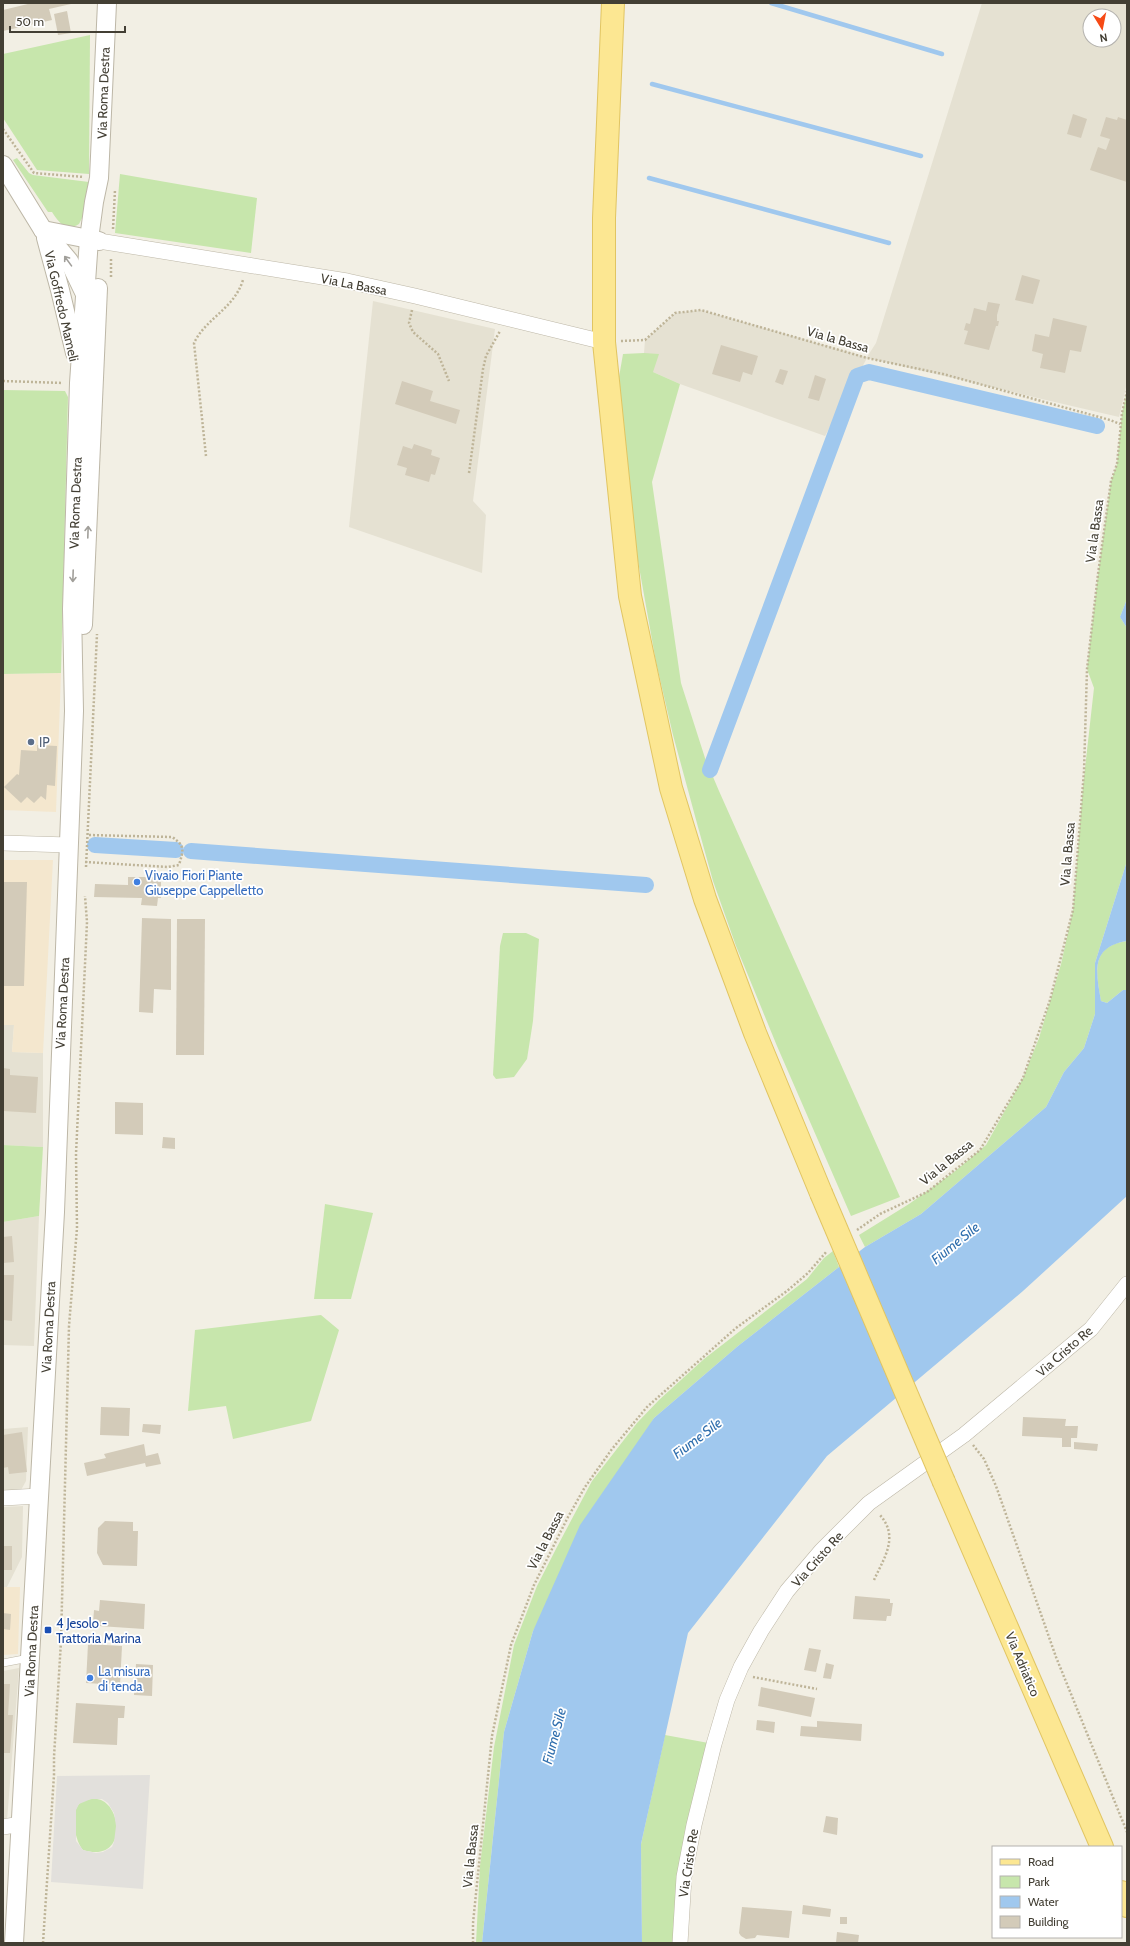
<svg xmlns="http://www.w3.org/2000/svg" width="1130" height="1946" viewBox="0 0 1130 1946" font-family="Cabin,sans-serif">
	<rect width="100%" height="100%" fill="#f2efe4"/>
	<g fill="#e5e1d2" fill-rule="evenodd">
		<path d="M 982,3 L 1127,3 L 1127,383 L 1119,417 L 867,358 L 825,436 L 680,384 L 653,372 L 644,353 L 645,340 L 675,313 L 701,310 L 867,357 L 876,343 ZM 1090,16 L 1114,16 L 1114,40 L 1090,40 Z"/>
		<path d="M 373,301 L 495,329 L 473,501 L 486,515 L 482,573 L 349,527 Z"/>
		<path d="M 3,1025 L 14,1025 L 12,1052 L 43,1053 L 43,1147 L 3,1145 Z"/>
		<path d="M 39,1216 L 34,1346 L 3,1345 L 3,1222 Z"/>
		<path d="M 28,1427 L 26,1481 L 21,1490 L 3,1491 L 3,1429 Z"/>
		<path d="M 23,1506 L 22,1557 L 7,1587 L 3,1587 L 3,1507 Z"/>
		<path d="M 19,1668 L 7,1821 L 3,1821 L 3,1671 Z"/>
	</g>
	<g fill="#f4e7ce">
		<path d="M 61,673 L 56,812 L 3,810 L 3,674 Z"/>
		<path d="M 3,860 L 53,860 L 43,1053 L 12,1052 L 14,1025 L 3,1025 Z"/>
		<path d="M 3,1587 L 20,1587 L 18,1654 L 3,1655 Z"/>
	</g>
	<g fill="#c7e6ac">
		<path d="M 90,35 L 89,174 L 37,170 L 3,118 L 3,54 Z"/>
		<path d="M 17,158 L 29,173 L 33,175 L 89,182 L 87,202 L 84,204 L 84,214 L 79,224 C 66,232 59,223 52,212 L 48,212 L 13,160 Z"/>
		<path d="M 120,174 L 257,198 L 251,253 L 115,233 Z"/>
		<path d="M 644,353 L 659,354 L 653,372 L 680,384 L 652,482 L 681,683 L 705,758 L 719,791 L 900,1197 L 851,1216 L 777,1046 L 736,946 L 713,881 L 698,827 L 673,735 L 656,662 L 636,550 L 619,377 L 623,354 Z"/>
		<path d="M 3,390 L 65,391 L 68,397 L 61,673 L 3,674 Z"/>
		<path d="M 1127,391 L 1127,599 L 1120,617 L 1127,628 L 1127,861 L 1095,963 L 1095,1014 L 1084,1048 L 1064,1072 L 1046,1107 L 921,1214 L 865,1247 L 859,1235 L 909,1204 L 954,1172 L 986,1145 L 1023,1078 L 1039,1038 L 1061,964 L 1073,910 L 1083,786 L 1094,688 L 1087,669 L 1098,574 L 1111,481 L 1117,464 L 1122,413 Z"/>
		<path d="M 503,933 L 526,933 L 539,939 L 533,1021 L 527,1059 L 514,1077 L 496,1079 L 493,1075 L 500,946 Z"/>
		<path d="M 1127,941 L 1127,990 L 1123,990 L 1107,1003 L 1101,1001 C 1096,972 1090,946 1127,941 Z"/>
		<path d="M 3,1145 L 43,1147 L 39,1216 L 3,1222 Z"/>
		<path d="M 325,1204 L 373,1213 L 351,1299 L 314,1299 Z"/>
		<path d="M 833,1251 L 839,1267 L 738,1346 L 654,1418 L 533,1631 L 504,1732 L 482,1943 L 476,1943 L 480,1866 L 494,1747 L 514,1645 L 537,1586 L 557,1547 L 592,1481 L 637,1423 L 659,1400 L 704,1359 L 807,1279 L 824,1258 Z"/>
		<path d="M 321,1315 L 339,1330 L 311,1421 L 233,1439 L 226,1406 L 188,1411 L 195,1330 Z"/>
		<path d="M 665,1735 L 714,1744 L 680,1943 L 642,1943 L 641,1844 Z"/>
		<path d="M 97,1799 C 122,1802 129,1864 83,1850 C 75,1841 70,1814 79,1804 C 83,1799 91,1799 97,1799 Z"/>
	</g>
	<path fill="#e2e0dc" fill-rule="evenodd" d="M 150,1775 L 143,1889 L 51,1882 L 57,1776 ZM 91,1799 L 102,1799 L 108,1803 L 114,1813 L 116,1826 L 114,1842 L 112,1847 L 103,1852 L 96,1853 L 83,1850 L 76,1841 L 76,1810 L 79,1804 Z"/>
	<g fill="#a0c8ee">
		<path d="M 1127,599 L 1127,628 L 1120,617 Z"/>
		<path d="M 1127,861 L 1127,941 C 1090,947 1096,972 1101,1001 L 1107,1003 L 1123,990 L 1127,990 L 1127,1196 L 1023,1291 L 827,1456 L 688,1633 L 641,1844 L 642,1943 L 482,1943 L 504,1732 L 533,1631 L 580,1525 L 654,1418 L 738,1346 L 839,1267 L 865,1247 L 921,1214 L 1046,1107 L 1064,1072 L 1084,1048 L 1095,1014 L 1095,963 Z"/>
	</g>
	<g fill="none" stroke-linecap="round" stroke-linejoin="round">
		<g stroke="#a0c8ee" stroke-width="4.5">
			<path d="M 771,3 L 942,54"/>
			<path d="M 652,84 L 921,156"/>
			<path d="M 649,178 L 889,243"/>
		</g>
		<g stroke="#a0c8ee" stroke-width="16">
			<path d="M 710,770 L 857,376 L 869,372 L 1097,426"/>
			<path d="M 95,845 L 176,850"/>
			<path d="M 191,851 L 646,885"/>
		</g>
	</g>
	<g fill="#d3cbb9">
		<path d="M 32,3 L 71,4 L 49,9 L 52,20 L 3,31 L 3,10 Z"/>
		<path d="M 67,11 L 71,33 L 58,35 L 54,14 Z"/>
		<path d="M 1073,114 L 1087,119 L 1081,138 L 1067,134 Z"/>
		<path d="M 1106,117 L 1117,120 L 1118,117 L 1127,120 L 1127,182 L 1090,170 L 1098,147 L 1106,150 L 1110,139 L 1100,136 Z"/>
		<path d="M 1022,275 L 1040,280 L 1033,304 L 1015,300 Z"/>
		<path d="M 988,302 L 1000,304 L 997,315 L 997,321 L 999,321 L 998,326 L 996,326 L 989,350 L 964,344 L 968,331 L 964,330 L 966,323 L 970,324 L 974,308 L 986,311 Z"/>
		<path d="M 1053,318 L 1087,326 L 1081,352 L 1070,350 L 1065,373 L 1040,368 L 1043,354 L 1032,351 L 1035,334 L 1049,337 Z"/>
		<path d="M 721,345 L 758,356 L 752,375 L 743,372 L 740,382 L 712,374 Z"/>
		<path d="M 780,369 L 788,371 L 783,385 L 775,382 Z"/>
		<path d="M 815,375 L 826,379 L 819,401 L 808,398 Z"/>
		<path d="M 402,381 L 433,391 L 430,401 L 460,410 L 456,424 L 395,404 Z"/>
		<path d="M 414,444 L 432,450 L 431,455 L 440,458 L 435,475 L 431,474 L 429,482 L 405,475 L 407,468 L 397,465 L 403,446 L 412,449 Z"/>
		<path d="M 37,745 L 57,746 L 55,786 L 47,785 L 46,800 L 41,796 L 34,803 L 27,797 L 21,803 L 4,787 L 17,774 L 19,775 L 21,750 L 37,751 Z"/>
		<path d="M 128,877 L 161,877 L 161,898 L 158,898 L 157,906 L 141,905 L 142,898 L 94,897 L 95,884 L 128,885 Z"/>
		<path d="M 3,882 L 27,882 L 24,986 L 3,986 Z"/>
		<path d="M 142,918 L 171,919 L 171,990 L 154,989 L 153,1013 L 139,1012 Z"/>
		<path d="M 177,919 L 205,919 L 204,1055 L 176,1055 Z"/>
		<path d="M 3,1068 L 10,1069 L 10,1075 L 38,1077 L 36,1113 L 3,1111 Z"/>
		<path d="M 115,1102 L 143,1103 L 143,1135 L 115,1134 Z"/>
		<path d="M 163,1137 L 175,1138 L 175,1149 L 162,1148 Z"/>
		<path d="M 12,1236 L 14,1262 L 3,1263 L 3,1237 Z"/>
		<path d="M 3,1275 L 14,1275 L 12,1321 L 3,1320 Z"/>
		<path d="M 101,1407 L 130,1408 L 129,1436 L 100,1435 Z"/>
		<path d="M 1023,1417 L 1066,1419 L 1065,1426 L 1078,1426 L 1077,1438 L 1071,1438 L 1071,1447 L 1062,1447 L 1062,1438 L 1022,1436 Z"/>
		<path d="M 143,1424 L 161,1425 L 160,1434 L 142,1432 Z"/>
		<path d="M 22,1432 L 27,1472 L 9,1474 L 8,1467 L 3,1468 L 3,1435 Z"/>
		<path d="M 1074,1442 L 1098,1444 L 1097,1451 L 1074,1449 Z"/>
		<path d="M 144,1444 L 146,1456 L 158,1453 L 161,1464 L 146,1467 L 145,1463 L 87,1476 L 84,1463 L 106,1458 L 104,1454 Z"/>
		<path d="M 105,1521 L 133,1522 L 133,1531 L 138,1531 L 137,1566 L 103,1565 L 97,1553 L 98,1528 Z"/>
		<rect x="3" y="1546" width="9" height="24"/>
		<path d="M 855,1596 L 890,1599 L 890,1603 L 893,1603 L 891,1616 L 887,1616 L 886,1621 L 853,1619 Z"/>
		<path d="M 100,1600 L 145,1604 L 144,1629 L 99,1626 L 99,1623 L 93,1623 L 94,1610 L 99,1611 Z"/>
		<path d="M 3,1613 L 11,1614 L 10,1630 L 3,1629 Z"/>
		<path d="M 88,1644 L 122,1646 L 120,1685 L 86,1683 Z"/>
		<path d="M 809,1648 L 821,1650 L 816,1672 L 804,1670 Z"/>
		<path d="M 826,1663 L 834,1665 L 831,1679 L 823,1678 Z"/>
		<path d="M 136,1664 L 153,1665 L 152,1696 L 134,1695 Z"/>
		<path d="M 3,1684 L 10,1684 L 8,1715 L 13,1715 L 10,1753 L 3,1753 Z"/>
		<path d="M 761,1687 L 815,1698 L 811,1717 L 758,1706 Z"/>
		<path d="M 76,1703 L 125,1706 L 124,1718 L 118,1718 L 117,1745 L 73,1743 Z"/>
		<path d="M 757,1720 L 775,1722 L 774,1733 L 756,1730 Z"/>
		<path d="M 817,1721 L 862,1724 L 861,1741 L 800,1736 L 801,1726 L 817,1727 Z"/>
		<path d="M 826,1816 L 838,1818 L 837,1835 L 823,1832 Z"/>
		<path d="M 803,1905 L 831,1909 L 830,1917 L 802,1914 Z"/>
		<path d="M 742,1907 L 792,1911 L 789,1938 L 757,1935 L 755,1938 L 746,1939 L 741,1936 L 739,1933 Z"/>
		<rect x="840" y="1917" width="7" height="7"/>
		<path d="M 837,1932 L 859,1935 L 858,1943 L 836,1943 Z"/>
	</g>
	<g fill="none" stroke-linecap="round" stroke-linejoin="round">
		<defs>
			<path id="service" d="M 3,1663 L 29,1658"/>
			<g id="minor">
				<path d="M 99,241 L 347,281 L 415,296 L 604,342"/>
				<path d="M 3,843 L 69,845"/>
				<path d="M 3,1498 L 39,1496"/>
				<path d="M 3,1827 L 21,1824"/>
				<path d="M 680,1943 L 684,1877 L 694,1825 L 714,1744 L 727,1700 L 741,1667 L 761,1631 L 787,1591 L 821,1551 L 869,1503 L 964,1435 L 1091,1329 L 1127,1284"/>
			</g>
			<g id="tertiary">
				<path d="M 3,165 L 43,230 L 69,261 L 84,292"/>
				<path d="M 43,230 L 99,241"/>
				<path d="M 46,238 L 60,290 L 75,353"/>
				<path d="M 83,625 L 98,288"/>
				<path d="M 14,1943 L 55,1212 L 74,711 L 72,609 L 79,383 L 89,239 L 94,202 L 99,178 L 107,3"/>
			</g>
			<g id="primary">
				<path d="M 613,3 L 604,218 L 604,342 L 630,596 L 671,788 L 705,899 L 755,1033 L 821,1193"/>
				<path d="M 944,1482 L 1102,1847"/>
				<path d="M 1121,1892 L 1127,1906"/>
			</g>
		</defs>
		<use href="#service" stroke="#bdb7a7" stroke-width="8"/>
		<use href="#minor" stroke="#bdb7a7" stroke-width="16"/>
		<use href="#tertiary" stroke="#bdb7a7" stroke-width="20"/>
		<use href="#primary" stroke="#e1c562" stroke-width="24"/>
		<g stroke="#beb498" stroke-width="2.5" stroke-dasharray="2 2" stroke-linecap="butt">
			<path d="M 3,129 L 34,173 L 84,177"/>
			<path d="M 113,229 L 115,190"/>
			<path d="M 111,277 L 111,258"/>
			<path d="M 412,310 L 409,323 L 413,332 L 438,354 L 449,381"/>
			<path d="M 621,341 L 645,340 L 675,313 L 701,310 L 867,358 L 943,374 L 1110,420 L 1120,424"/>
			<path d="M 3,381 L 63,383"/>
			<path d="M 206,456 L 194,343 C 206,318 234,309 243,280"/>
			<path d="M 469,473 L 483,369 L 486,356 L 500,331"/>
			<path d="M 85,862 L 168,867 L 179,865 C 183,851 186,846 172,837 L 88,835"/>
			<path d="M 86,867 L 97,634"/>
			<path d="M 857,1230 L 880,1214 L 927,1192 L 980,1150 L 1023,1078 L 1050,1000 L 1073,910 L 1084,771 L 1087,669 L 1098,574 L 1111,481 L 1117,464 L 1122,413 L 1127,391"/>
			<path d="M 973,1445 L 984,1459 L 996,1486 L 1056,1657 L 1127,1832"/>
			<path d="M 874,1580 C 884,1558 900,1536 879,1514"/>
			<path d="M 753,1677 L 817,1689"/>
			<path d="M 43,1943 L 54,1775 L 54,1757 L 61,1641 L 69,1326 L 77,1228 L 76,1154 L 87,922 L 85,896"/>
			<path d="M 473,1943 L 473,1923 L 492,1736 L 511,1645 L 534,1585 L 568,1517 L 585,1487 L 612,1449 L 647,1407 L 736,1328 L 787,1291 L 808,1273 L 827,1251"/>
		</g>
		<use href="#service" stroke="#fff" stroke-width="7"/>
		<use href="#minor" stroke="#fff" stroke-width="15"/>
		<use href="#tertiary" stroke="#fff" stroke-width="18"/>
		<use href="#primary" stroke="#fce792" stroke-width="22"/>
		<defs>
			<path id="primary-bridge" d="M 821,1193 L 944,1482"/>
		</defs>
		<use href="#primary-bridge" stroke="#e1c562" stroke-width="24" stroke-linecap="butt"/>
		<use href="#primary-bridge" stroke="#fce792" stroke-width="22"/>
	</g>
	<defs><path id="oneway-shaft" d="M-6 0H5M1.5-3L5.5 0L1.5 3" fill="none" stroke-width="1.6" stroke-linecap="round" stroke-linejoin="round"/></defs>
	<g stroke="#a19f9a">
		<use href="#oneway-shaft" transform="translate(68 261) rotate(-126)"/>
		<use href="#oneway-shaft" transform="translate(88 532) rotate(-88)"/>
		<use href="#oneway-shaft" transform="translate(73 576) rotate(92)"/>
	</g>
	<circle fill="#5c6f8a" stroke="#fff" stroke-width="1.5" cx="31" cy="742" r="4"/>
	<g fill="#3f7fe0" stroke="#fff" stroke-width="1.5">
		<circle cx="137" cy="882" r="4"/>
		<circle cx="90" cy="1678" r="4"/>
	</g>
	<rect fill="#1a4fb4" stroke="#fff" stroke-width="1.5" x="44" y="1626" width="8" height="8" rx="2"/>
	<g text-anchor="middle" stroke-width="3.5" stroke-linejoin="round" paint-order="stroke">
		<g font-size="13" fill="#433f34" stroke="#fff">
			<text transform="translate(103 93) rotate(-88)" y="5">Via Roma Destra</text>
			<text transform="translate(354 284) rotate(11)" y="5">Via La Bassa</text>
			<text transform="translate(62 306) rotate(77)" y="5">Via Goffredo Mameli</text>
			<text transform="translate(838 339) rotate(16)" y="5">Via la Bassa</text>
			<text transform="translate(75 503) rotate(-88)" y="5">Via Roma Destra</text>
			<text transform="translate(1094 531) rotate(-82)" y="5">Via la Bassa</text>
			<text transform="translate(1067 854) rotate(-85)" y="5">Via la Bassa</text>
			<text transform="translate(62 1003) rotate(-87)" y="5">Via Roma Destra</text>
			<text transform="translate(946 1162) rotate(-39)" y="5">Via la Bassa</text>
			<text transform="translate(48 1327) rotate(-87)" y="5">Via Roma Destra</text>
			<text transform="translate(1064 1351) rotate(-41)" y="5">Via Cristo Re</text>
			<text transform="translate(545 1540) rotate(-63)" y="5">Via la Bassa</text>
			<text transform="translate(817 1559) rotate(-48)" y="5">Via Cristo Re</text>
			<text transform="translate(31 1651) rotate(-87)" y="5">Via Roma Destra</text>
			<text transform="translate(1023 1664) rotate(67)" y="5">Via Adriatico</text>
			<text transform="translate(470 1856) rotate(-84)" y="5">Via la Bassa</text>
			<text transform="translate(688 1863) rotate(-81)" y="5">Via Cristo Re</text>
		</g>
		<g font-size="13" fill="#4e5e75" stroke="#fff" text-anchor="start">
			<text x="39" y="747">IP</text>
		</g>
		<g font-size="13" fill="#366cbe" stroke="#fff" text-anchor="start">
			<text x="145" y="880">Vivaio Fiori Piante<tspan x="145" dy="15">Giuseppe Cappelletto</tspan></text>
			<text x="98" y="1676">La misura<tspan x="98" dy="15">di tenda</tspan></text>
		</g>
		<g font-size="13" fill="#164399" stroke="#fff" text-anchor="start">
			<text x="56" y="1628">4 Jesolo -<tspan x="56" dy="15">Trattoria Marina</tspan></text>
		</g>
		<g font-size="14" font-style="italic" fill="#2f6ead" stroke="#fff">
			<text transform="translate(955 1243) rotate(-39)" y="5">Fiume Sile</text>
			<text transform="translate(697 1438) rotate(-37)" y="5">Fiume Sile</text>
			<text transform="translate(554 1736) rotate(-75)" y="5">Fiume Sile</text>
		</g>
	</g>
	<rect width="1130" height="1946" fill="none" stroke="#433f34" stroke-width="8"/>
	<rect x="992" y="1846" width="130" height="92" fill="#ffffff" stroke="#b4b2ae"/>
	<rect x="1000" y="1859" width="20" height="6" fill="#fce792" stroke="#b4b2ae"/>
	<text x="1028" y="1866" font-size="12" fill="#433f34">Road</text>
	<rect x="1000" y="1876" width="20" height="12" fill="#c7e6ac" stroke="#b4b2ae"/>
	<text x="1028" y="1886" font-size="12" fill="#433f34">Park</text>
	<rect x="1000" y="1896" width="20" height="12" fill="#a0c8ee" stroke="#b4b2ae"/>
	<text x="1028" y="1906" font-size="12" fill="#433f34">Water</text>
	<rect x="1000" y="1916" width="20" height="12" fill="#d3cbb9" stroke="#b4b2ae"/>
	<text x="1028" y="1926" font-size="12" fill="#433f34">Building</text>
	<g transform="translate(1102 28) rotate(170)"><circle r="19" fill="#ffffff" stroke="#b4b2ae"/>
	<path d="M0-3L7 15L0 10L-7 15Z" fill="#f64a16"/>
	<text y="-6" font-size="11" font-weight="bold" text-anchor="middle" fill="#433f34">N</text>
	</g>
	<path d="M10 26v6h115v-6" fill="none" stroke="#433f34" stroke-width="2"/>
	<text x="16" y="26" font-size="12" fill="#433f34" stroke="#ffffff" stroke-width="3" paint-order="stroke">50 m</text>
</svg>
